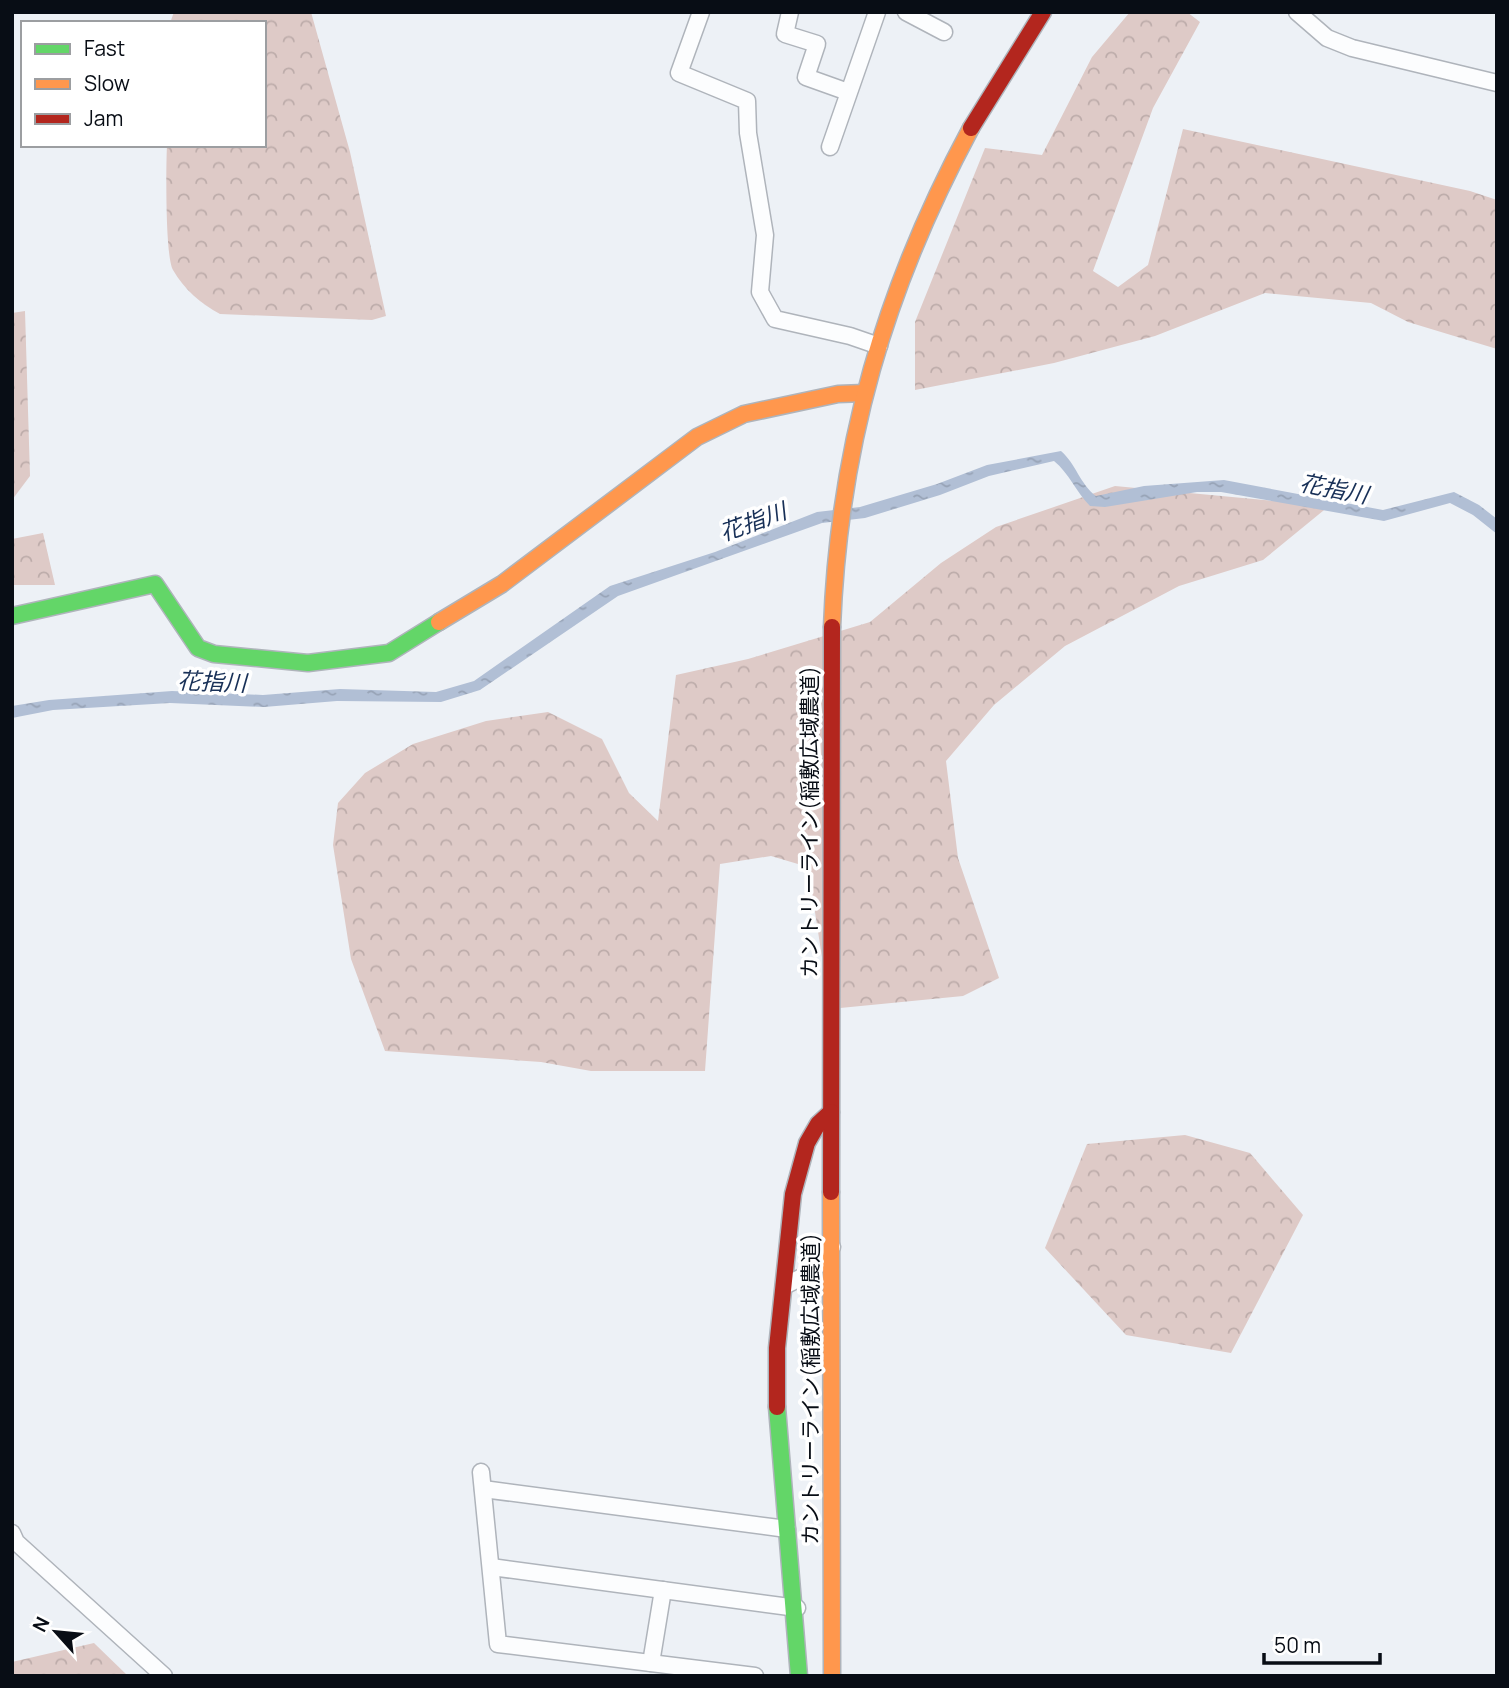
<svg xmlns="http://www.w3.org/2000/svg" width="1509" height="1688" viewBox="0 0 1509 1688" font-family="Manrope,'Noto Sans JP',sans-serif">
	<defs>
		<pattern id="forest-crowns" width="20" height="18" patternUnits="userSpaceOnUse" patternTransform="scale(1.75)"><rect width="20" height="18" fill="#decac7"/><path d="M2 6a3 3 0 1 1 6 0M12 15a3 3 0 1 1 6 0" fill="none" stroke="#bdacaa"/></pattern>
		<pattern id="water-ripples" width="26" height="14" patternUnits="userSpaceOnUse" patternTransform="scale(1.75)"><rect width="26" height="14" fill="#b1bfd5"/><path d="M2 4q2-2 4 0t4 0M15 11q2-2 4 0t4 0" fill="none" stroke="#97a3b6"/></pattern>
	</defs>
	<rect width="100%" height="100%" fill="#edf1f6"/>
	<g fill="url(#forest-crowns)">
		<path d="M 174,12 L 311,12 L 350,152 L 386,316 L 372,320 L 220,314 C 201,304 184,289 173,270 C 165,256 166,166 167,145 L 264,145 L 264,23 L 170,23 Z"/>
		<path d="M 1130,12 L 1187,12 L 1200,22 L 1153,108 L 1093,271 L 1118,287 L 1148,265 L 1183,129 L 1470,191 L 1497,200 L 1497,349 L 1408,322 L 1371,303 L 1265,293 L 1155,336 L 1054,363 L 915,390 L 915,322 L 985,148 L 1042,155 L 1092,57 Z"/>
		<path d="M 25,311 L 30,476 L 12,500 L 12,313 Z"/>
		<path d="M 1115,486 L 1329,506 L 1263,560 L 1179,586 L 1065,646 L 994,705 L 946,761 L 958,858 L 999,978 L 963,996 L 830,1009 L 808,867 L 771,856 L 720,864 L 705,1071 L 591,1071 L 541,1062 L 385,1051 L 351,959 L 333,845 L 338,803 L 365,773 L 413,744 L 486,721 L 548,712 L 602,739 L 629,793 L 658,821 L 676,675 L 748,659 L 870,622 L 941,563 L 996,527 Z"/>
		<path d="M 43,533 L 55,585 L 12,585 L 12,539 Z"/>
		<path d="M 1185,1135 L 1250,1153 L 1303,1215 L 1231,1353 L 1126,1335 L 1045,1248 L 1087,1144 Z"/>
		<path d="M 94,1643 L 128,1676 L 12,1676 L 12,1662 Z"/>
	</g>
	<path fill="url(#water-ripples)" d="M 1061,451 C 1076,464 1080,484 1096,496 L 1144,486 L 1224,480 L 1383,510 L 1454,492 L 1479,505 L 1497,519 L 1497,534 L 1473,515 L 1450,503 L 1384,521 L 1221,492 L 1197,492 L 1105,507 L 1090,506 C 1076,492 1069,473 1054,461 L 989,476 L 940,495 L 865,518 L 822,523 L 618,596 L 480,690 L 441,702 L 337,701 L 264,707 L 170,703 L 53,710 L 12,718 L 12,706 L 49,700 L 172,691 L 263,695 L 340,689 L 436,692 L 474,681 L 610,586 L 715,552 L 817,512 L 860,507 L 937,484 L 987,465 Z"/>
	<g fill="none" stroke-linecap="round" stroke-linejoin="round">
		<defs>
			<g id="street">
				<path d="M 701,12 L 679,73 L 747,101 L 748,133 L 765,235 L 760,292 L 775,319 L 850,336 L 879,346"/>
				<path d="M 790,12 L 785,34 L 817,44 L 806,77 L 848,92"/>
				<path d="M 906,12 L 944,32"/>
				<path d="M 1297,12 L 1327,38 L 1352,48 L 1497,83"/>
				<path d="M 830,147 L 877,12"/>
				<path d="M 784,1286 L 812,1272 L 832,1247"/>
				<path d="M 481,1472 L 498,1644 L 755,1676"/>
				<path d="M 483,1489 L 787,1529"/>
				<path d="M 12,1533 L 16,1542 L 164,1676"/>
				<path d="M 491,1567 L 797,1608"/>
				<path d="M 651,1663 L 663,1590"/>
			</g>
			<g id="fast">
				<path d="M 12,616 L 155,584 L 198,648 L 214,654 L 308,663 L 389,653 L 439,622"/>
				<path d="M 777,1407 L 799,1676"/>
			</g>
			<g id="slow">
				<path d="M 439,622 L 502,584 L 697,437 L 744,414 L 838,394 L 865,393"/>
				<path d="M 832,627 C 839,445 885,288 971,128"/>
				<path d="M 831,1192 L 832,1676"/>
			</g>
			<g id="jam">
				<path d="M 971,128 L 1043,12"/>
				<path d="M 831,1192 L 832,627"/>
				<path d="M 777,1407 L 777,1348 L 793,1194 L 807,1143 L 818,1124 L 831,1112"/>
			</g>
		</defs>
		<use href="#street" stroke="#afb4bb" stroke-width="19"/>
		<use href="#fast" stroke="#afb4bb" stroke-width="19"/>
		<use href="#slow" stroke="#afb4bb" stroke-width="19"/>
		<use href="#jam" stroke="#afb4bb" stroke-width="19"/>
		<use href="#street" stroke="#fcfdfe" stroke-width="16"/>
		<use href="#fast" stroke="#63d668" stroke-width="16"/>
		<use href="#slow" stroke="#ff974d" stroke-width="16"/>
		<use href="#jam" stroke="#b3261e" stroke-width="16"/>
	</g>
	<g text-anchor="middle" stroke-width="7" stroke-linejoin="round" paint-order="stroke">
		<g font-size="21" fill="#080d15" stroke="#fff">
			<text transform="translate(810 822) rotate(-90)" y="7">カントリーライン(稲敷広域農道)</text>
			<text transform="translate(811 1389) rotate(-90)" y="7">カントリーライン(稲敷広域農道)</text>
		</g>
		<g font-size="23" font-style="italic" fill="#183057" stroke="#fff">
			<text transform="translate(1334 489) rotate(11)" y="8">花指川</text>
			<text transform="translate(753 522) rotate(-20)" y="8">花指川</text>
			<text transform="translate(212 682) rotate(2)" y="8">花指川</text>
		</g>
	</g>
	<rect width="1509" height="1688" fill="none" stroke="#080d15" stroke-width="28"/>
	<rect x="21" y="21" width="245" height="126" fill="#ffffff" stroke="#9c9ea1" stroke-width="2"/>
	<rect x="35" y="44" width="35" height="10" fill="#63d668" stroke="#9c9ea1" stroke-width="2"/>
	<text x="84" y="56" font-size="21" fill="#080d15">Fast</text>
	<rect x="35" y="79" width="35" height="10" fill="#ff974d" stroke="#9c9ea1" stroke-width="2"/>
	<text x="84" y="91" font-size="21" fill="#080d15">Slow</text>
	<rect x="35" y="114" width="35" height="10" fill="#b3261e" stroke="#9c9ea1" stroke-width="2"/>
	<text x="84" y="126" font-size="21" fill="#080d15">Jam</text>
	<g transform="translate(56 1632) rotate(297)" stroke="#ffffff" stroke-width="5" paint-order="stroke">
	<path d="M0-5L12 26L0 18L-12 26Z" fill="#080d15"/>
	<text y="-10" font-size="19" font-weight="bold" text-anchor="middle" fill="#080d15">N</text>
	</g>
	<path d="M1264 1653v10h116v-10" fill="none" stroke="#080d15" stroke-width="3.5"/>
	<text x="1274" y="1653" font-size="21" fill="#080d15" stroke="#ffffff" stroke-width="5" paint-order="stroke">50 m</text>
</svg>
